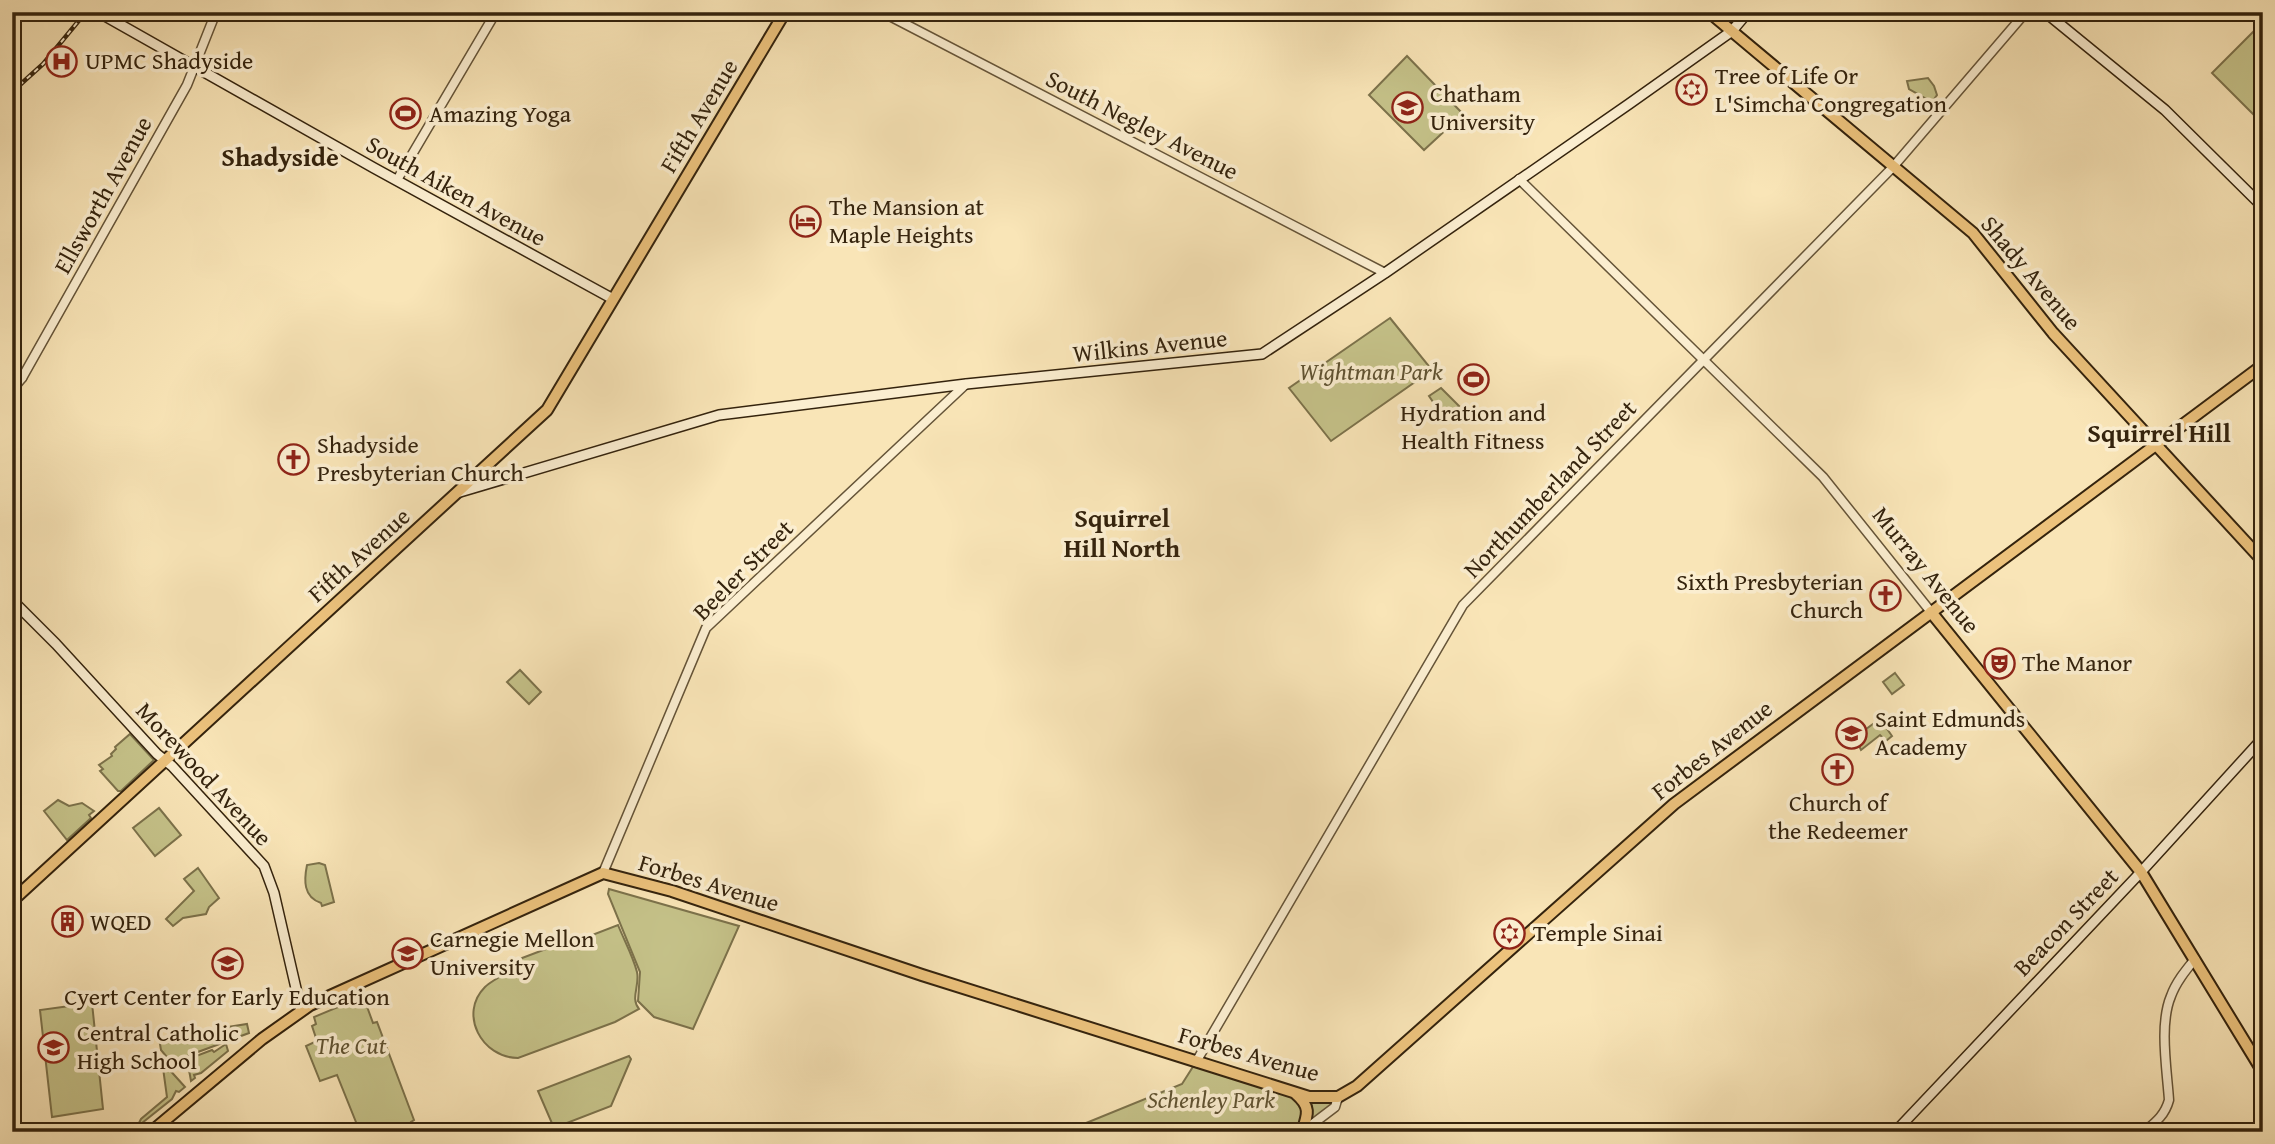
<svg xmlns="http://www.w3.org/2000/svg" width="2275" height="1144" viewBox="0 0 2275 1144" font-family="'Gentium Book Plus',serif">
	<rect width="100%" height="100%" fill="#f9e5b7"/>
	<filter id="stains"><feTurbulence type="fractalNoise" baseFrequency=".00286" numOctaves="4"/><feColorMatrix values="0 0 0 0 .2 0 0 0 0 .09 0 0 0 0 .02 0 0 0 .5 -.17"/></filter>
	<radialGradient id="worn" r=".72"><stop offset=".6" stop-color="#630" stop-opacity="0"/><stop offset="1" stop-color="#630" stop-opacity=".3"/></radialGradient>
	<g fill="#c5c289" stroke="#7c724b" stroke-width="2">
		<path d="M 2263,22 L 2263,124 L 2212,73 Z"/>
		<path d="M 1407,56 L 1463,114 L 1424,150 L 1369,95 Z"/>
		<path d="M 1928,78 L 1934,86 L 1937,95 L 1932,102 L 1909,89 L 1907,81 Z"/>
		<path d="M 1390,318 L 1432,370 L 1331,441 L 1289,388 Z"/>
		<path d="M 1441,388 L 1459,406 L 1444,418 L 1429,396 Z"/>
		<path d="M 520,670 L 541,692 L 529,704 L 507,682 Z"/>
		<path d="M 1895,673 L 1904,685 L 1892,694 L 1883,682 Z"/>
		<path d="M 1880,719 L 1892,736 L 1886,741 L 1880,735 L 1861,750 L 1855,737 Z"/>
		<path d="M 130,734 L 154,760 L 121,791 L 118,791 L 100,771 L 103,769 L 99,765 L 112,756 L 111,754 L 116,749 L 115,747 Z"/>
		<path d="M 58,800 L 69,806 L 82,803 L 94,811 L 89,815 L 91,818 L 67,840 L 44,811 Z"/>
		<path d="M 159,808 L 181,835 L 155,856 L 133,828 Z"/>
		<path d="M 319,863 L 325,865 L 334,902 L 322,906 L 321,903 C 303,897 304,880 307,865 Z"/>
		<path d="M 198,868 L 219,898 L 209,907 L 206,914 L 183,918 L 173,926 L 166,919 L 194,891 L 184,879 Z"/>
		<path d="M 609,889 L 739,926 L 693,1029 L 654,1017 L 638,1001 L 640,972 L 608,894 Z"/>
		<path d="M 618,925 C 624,940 633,956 637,972 C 640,986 630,998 639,1009 L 615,1022 L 518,1058 C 482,1058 458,1014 485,987 C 489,983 495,980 499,977 L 496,968 L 580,936 L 582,939 Z"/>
		<path d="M 362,993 L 373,1023 L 377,1022 L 414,1120 L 411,1122 L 413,1129 L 418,1127 L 419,1132 L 360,1132 L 337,1075 L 320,1081 L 306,1046 L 317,1041 L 312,1026 L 316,1024 L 314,1017 L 355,1000 Z"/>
		<path d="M 92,1003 L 103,1109 L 52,1117 L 40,1010 Z"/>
		<path d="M 247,1024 L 249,1033 L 171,1062 L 161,1050 L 159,1038 Z"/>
		<path d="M 226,1044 L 228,1051 L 201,1073 L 194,1075 L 195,1078 L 191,1081 L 187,1059 L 193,1060 L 196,1056 L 212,1050 L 214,1052 Z"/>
		<path d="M 629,1056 L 631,1059 L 611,1106 L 554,1128 L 538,1091 Z"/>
		<path d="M 1196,1062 L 1309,1097 L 1338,1097 L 1335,1107 L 1302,1132 L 1064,1132 L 1182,1084 Z"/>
		<path d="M 167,1067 L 185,1087 L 179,1092 L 176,1091 L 172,1099 L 137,1127 L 141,1119 L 167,1097 L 163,1068 Z"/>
	</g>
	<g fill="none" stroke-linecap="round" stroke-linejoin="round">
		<defs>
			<g id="tertiary">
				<path d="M 882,12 L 1385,273"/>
				<path d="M 1519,179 L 1823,477 L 1931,612"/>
				<path d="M 397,180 L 496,12"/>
				<path d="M 12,372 L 22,378"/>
				<path d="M 12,390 L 22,378 L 187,85 L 216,12"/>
				<path d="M 603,873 L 706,628 L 966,384"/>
				<path d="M 1196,1062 L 1463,605 L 1893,167 L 2026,12"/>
				<path d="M 1302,1132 L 1335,1107 L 1338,1097"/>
				<path d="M 2144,1132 C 2156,1122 2165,1115 2169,1100 C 2167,1070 2159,1024 2171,996 C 2176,982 2186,970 2195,959"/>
			</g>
			<g id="secondary">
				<path d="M 98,12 L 374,168 L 613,299"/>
				<path d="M 2045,12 L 2165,110 L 2263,207"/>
				<path d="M 460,492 L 719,415 L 966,384 L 1262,354 L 1385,273 L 1629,104 L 1732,31 L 1748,12"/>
				<path d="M 12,600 L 56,644 L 157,754 L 172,766 L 264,866 L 274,893 L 301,1010"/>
				<path d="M 1895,1132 L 2141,872 L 2263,738"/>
			</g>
			<g id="primary">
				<path d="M 1709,12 L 1973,233 L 2053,333 L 2263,561"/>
				<path d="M 1931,612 L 2141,872 L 2263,1072"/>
				<path d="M 1296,1094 C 1311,1107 1308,1114 1302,1132"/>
				<path d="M 151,1132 L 262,1039 L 310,1005 L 603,873 L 672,891 L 922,975 L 1309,1097 L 1338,1097 L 1357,1086 L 1674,804 L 2263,365"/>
			</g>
			<path id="trunk" d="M 12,901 L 547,410 L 785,12"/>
		</defs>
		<use href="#tertiary" stroke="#655438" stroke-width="11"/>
		<use href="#secondary" stroke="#34230d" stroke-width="12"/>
		<use href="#primary" stroke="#34230d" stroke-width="14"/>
		<use href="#trunk" stroke="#34230d" stroke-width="14"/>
		<use href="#tertiary" stroke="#fbeed0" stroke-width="8"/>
		<use href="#secondary" stroke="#fbeed0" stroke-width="9"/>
		<use href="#primary" stroke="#ecc27c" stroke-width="10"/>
		<use href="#trunk" stroke="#ecc27c" stroke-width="10"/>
		<defs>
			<g id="rail">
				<path d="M 12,92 L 43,64 L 86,12"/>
				<path d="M 25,1129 L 27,1132"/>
			</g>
		</defs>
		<use href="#rail" stroke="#34230d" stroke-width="4.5"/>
		<use href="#rail" stroke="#fbeed0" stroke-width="2" stroke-dasharray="5" stroke-linecap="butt"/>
	</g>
	<defs>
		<symbol id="hospital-ring" viewBox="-11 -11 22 22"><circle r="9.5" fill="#fbeed0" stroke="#8f2418" stroke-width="1.5"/><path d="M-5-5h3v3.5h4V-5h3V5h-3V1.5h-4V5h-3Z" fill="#8f2418"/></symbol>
		<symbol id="synagogue-ring" viewBox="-11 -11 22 22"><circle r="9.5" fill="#fbeed0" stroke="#8f2418" stroke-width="1.5"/><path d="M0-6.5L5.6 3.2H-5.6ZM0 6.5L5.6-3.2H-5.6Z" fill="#8f2418"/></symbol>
		<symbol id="university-ring" viewBox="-11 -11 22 22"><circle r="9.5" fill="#fbeed0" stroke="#8f2418" stroke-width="1.5"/><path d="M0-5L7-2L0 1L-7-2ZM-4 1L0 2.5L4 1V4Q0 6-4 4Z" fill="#8f2418"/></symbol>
		<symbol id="stadium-ring" viewBox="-11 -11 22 22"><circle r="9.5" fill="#fbeed0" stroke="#8f2418" stroke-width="1.5"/><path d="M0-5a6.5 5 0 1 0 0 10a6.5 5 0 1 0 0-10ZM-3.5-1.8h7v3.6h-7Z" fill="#8f2418"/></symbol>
		<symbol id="hotel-ring" viewBox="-11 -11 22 22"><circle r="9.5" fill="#fbeed0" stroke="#8f2418" stroke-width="1.5"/><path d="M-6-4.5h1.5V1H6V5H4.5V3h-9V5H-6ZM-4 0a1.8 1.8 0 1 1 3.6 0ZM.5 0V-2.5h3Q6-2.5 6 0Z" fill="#8f2418"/></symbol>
		<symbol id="church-ring" viewBox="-11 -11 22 22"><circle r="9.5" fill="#fbeed0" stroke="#8f2418" stroke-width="1.5"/><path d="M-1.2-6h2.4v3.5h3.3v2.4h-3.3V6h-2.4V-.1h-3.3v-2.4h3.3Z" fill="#8f2418"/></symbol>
		<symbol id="theatre-ring" viewBox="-11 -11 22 22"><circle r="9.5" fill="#fbeed0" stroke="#8f2418" stroke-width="1.5"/><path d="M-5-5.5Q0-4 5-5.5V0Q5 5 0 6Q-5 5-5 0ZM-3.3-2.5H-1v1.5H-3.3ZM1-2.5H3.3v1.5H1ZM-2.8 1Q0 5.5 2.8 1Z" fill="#8f2418"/></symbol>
		<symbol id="school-ring" viewBox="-11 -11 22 22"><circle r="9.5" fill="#fbeed0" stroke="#8f2418" stroke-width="1.5"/><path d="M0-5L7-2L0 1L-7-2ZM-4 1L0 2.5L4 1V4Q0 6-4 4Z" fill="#8f2418"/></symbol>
		<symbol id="building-ring" viewBox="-11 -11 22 22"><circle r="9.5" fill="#fbeed0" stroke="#8f2418" stroke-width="1.5"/><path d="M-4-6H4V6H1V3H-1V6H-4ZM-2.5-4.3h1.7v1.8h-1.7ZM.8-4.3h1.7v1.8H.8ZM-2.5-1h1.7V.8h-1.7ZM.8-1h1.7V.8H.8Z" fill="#8f2418"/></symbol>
	</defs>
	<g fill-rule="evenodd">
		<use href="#hospital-ring" x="44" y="44" width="35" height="35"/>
		<use href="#synagogue-ring" x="1674" y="72" width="35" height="35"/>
		<use href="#university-ring" x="1390" y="90" width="35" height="35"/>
		<use href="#stadium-ring" x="388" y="96" width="35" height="35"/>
		<use href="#hotel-ring" x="788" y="204" width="35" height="35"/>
		<use href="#stadium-ring" x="1456" y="362" width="35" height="35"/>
		<use href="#church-ring" x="276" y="442" width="35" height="35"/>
		<use href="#church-ring" x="1868" y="578" width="35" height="35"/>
		<use href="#theatre-ring" x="1982" y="646" width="35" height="35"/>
		<use href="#school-ring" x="1834" y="716" width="35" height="35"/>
		<use href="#church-ring" x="1820" y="752" width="35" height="35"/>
		<use href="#building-ring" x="50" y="904" width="35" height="35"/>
		<use href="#synagogue-ring" x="1492" y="916" width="35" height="35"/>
		<use href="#university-ring" x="390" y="936" width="35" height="35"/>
		<use href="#school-ring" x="210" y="946" width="35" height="35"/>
		<use href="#school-ring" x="36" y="1030" width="35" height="35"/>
	</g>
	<g text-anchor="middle" stroke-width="7" stroke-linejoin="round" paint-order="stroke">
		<g font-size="24" fill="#34230d" stroke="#fbeed0" text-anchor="start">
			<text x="85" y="69">UPMC Shadyside</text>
			<text x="1715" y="84">Tree of Life Or<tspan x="1715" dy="28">L'Simcha Congregation</tspan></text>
			<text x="1430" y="102">Chatham<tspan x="1430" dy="28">University</tspan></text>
			<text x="429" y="122">Amazing Yoga</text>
			<text x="829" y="215">The Mansion at<tspan x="829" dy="28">Maple Heights</tspan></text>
			<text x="1473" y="421" text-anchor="middle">Hydration and<tspan x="1473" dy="28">Health Fitness</tspan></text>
			<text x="317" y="453">Shadyside<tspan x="317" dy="28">Presbyterian Church</tspan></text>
			<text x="1863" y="590" text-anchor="end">Sixth Presbyterian<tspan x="1863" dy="28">Church</tspan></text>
			<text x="2022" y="671">The Manor</text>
			<text x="1875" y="727">Saint Edmunds<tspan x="1875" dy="28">Academy</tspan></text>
			<text x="1838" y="811" text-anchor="middle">Church of<tspan x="1838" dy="28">the Redeemer</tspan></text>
			<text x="90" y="930">WQED</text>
			<text x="1533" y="941">Temple Sinai</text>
			<text x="430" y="947">Carnegie Mellon<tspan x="430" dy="28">University</tspan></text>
			<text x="227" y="1005" text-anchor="middle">Cyert Center for Early Education</text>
			<text x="77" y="1041">Central Catholic<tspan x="77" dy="28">High School</tspan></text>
		</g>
		<g font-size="24" fill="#34230d" stroke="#fbeed0">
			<text transform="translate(699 116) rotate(-59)" y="8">Fifth Avenue</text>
			<text transform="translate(1142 125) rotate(27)" y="8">South Negley Avenue</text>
			<text transform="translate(456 191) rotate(29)" y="8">South Aiken Avenue</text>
			<text transform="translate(103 195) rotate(-61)" y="8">Ellsworth Avenue</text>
			<text transform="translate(2031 273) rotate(50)" y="8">Shady Avenue</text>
			<text transform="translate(1150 346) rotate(-6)" y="8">Wilkins Avenue</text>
			<text transform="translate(1550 489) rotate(-46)" y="8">Northumberland Street</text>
			<text transform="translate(359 555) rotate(-42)" y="8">Fifth Avenue</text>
			<text transform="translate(743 570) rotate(-45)" y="8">Beeler Street</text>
			<text transform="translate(1926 570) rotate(51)" y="8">Murray Avenue</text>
			<text transform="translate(1712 750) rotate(-38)" y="8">Forbes Avenue</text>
			<text transform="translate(204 774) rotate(47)" y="8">Morewood Avenue</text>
			<text transform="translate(709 883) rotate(17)" y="8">Forbes Avenue</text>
			<text transform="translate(2066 922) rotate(-46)" y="8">Beacon Street</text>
			<text transform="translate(1249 1054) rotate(16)" y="8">Forbes Avenue</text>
		</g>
		<g font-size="24" font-style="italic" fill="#605332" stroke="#fbeed0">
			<text x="1371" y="380">Wightman Park</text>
			<text x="351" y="1054">The Cut</text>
			<text x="1211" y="1108">Schenley Park</text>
		</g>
		<g font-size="26" font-weight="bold" fill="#34230d" stroke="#fbeed0">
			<text x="280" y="166">Shadyside</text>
			<text x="2159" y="442">Squirrel Hill</text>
			<text x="1122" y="527">Squirrel<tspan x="1122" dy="30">Hill North</tspan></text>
		</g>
	</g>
	<rect width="2275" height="1144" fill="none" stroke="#f9e5b7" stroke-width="42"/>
	<rect x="14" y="14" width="2247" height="1116" fill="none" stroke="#34230d" stroke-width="3.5"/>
	<rect x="21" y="21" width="2233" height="1102" fill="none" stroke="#34230d" stroke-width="2"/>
	<rect width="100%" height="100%" filter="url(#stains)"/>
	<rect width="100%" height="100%" fill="url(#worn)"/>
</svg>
